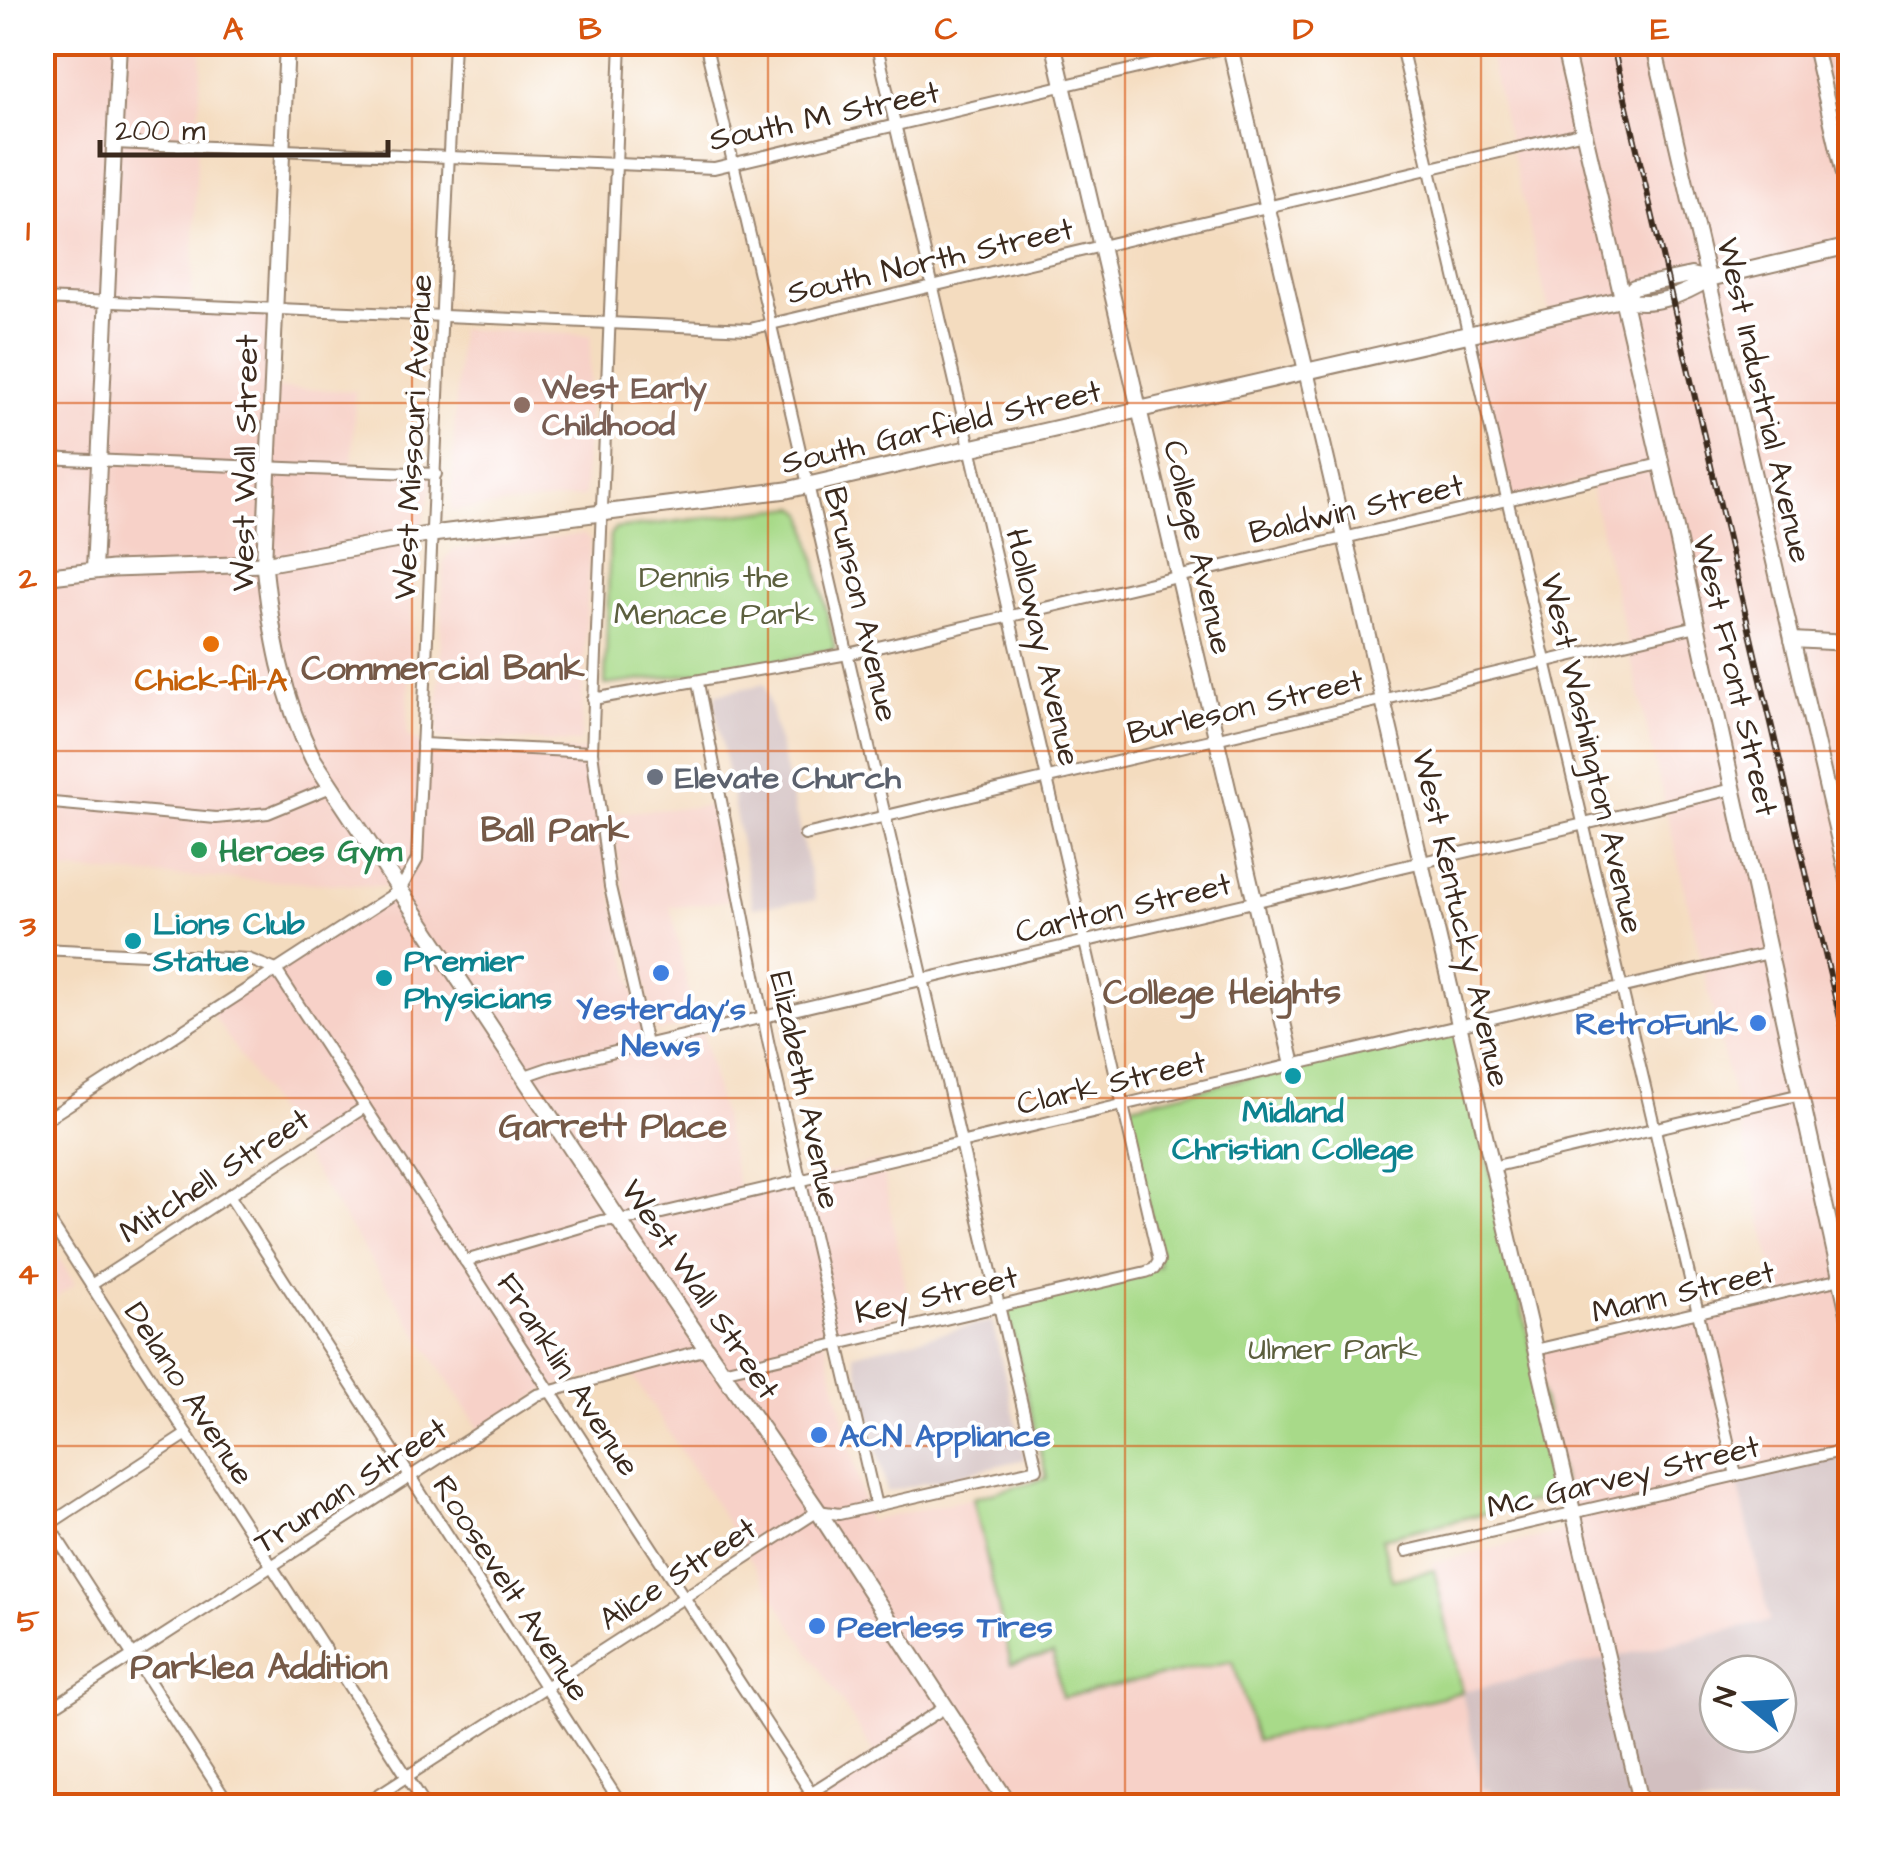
<svg xmlns="http://www.w3.org/2000/svg" width="1893" height="1849" viewBox="0 0 1893 1849" font-family="'Architects Daughter',sans-serif">
	<rect width="100%" height="100%" fill="#fff"/>
	<filter id="ink" filterUnits="userSpaceOnUse"><feTurbulence type="fractalNoise" baseFrequency=".01" numOctaves="2"/><feDisplacementMap in="SourceGraphic" scale="20" xChannelSelector="R" yChannelSelector="G"/><feConvolveMatrix kernelMatrix="1 2 1 2 8 2 1 2 1" color-interpolation-filters="sRGB"/></filter>
	<filter id="wash" filterUnits="userSpaceOnUse"><feTurbulence type="fractalNoise" baseFrequency=".0048" numOctaves="4" result="noise"/><feDisplacementMap in="SourceGraphic" scale="40" xChannelSelector="R" yChannelSelector="G"/><feGaussianBlur stdDeviation="2.25" result="paint"/><feColorMatrix in="noise" values="0 0 0 0 0 0 0 0 0 0 0 0 0 0 0 0 0 1.4 0 .05"/><feComposite in="paint" operator="in"/></filter>
	<g filter="url(#wash)">
		<rect width="100%" height="100%" fill="#f4dcbf"/>
		<g fill="#f7d1c8">
			<path d="M 43,43 L 202,43 L 191,304 L 275,308 L 272,388 L 355,391 L 352,470 L 435,473 L 414,556 L 407,735 L 422,744 L 591,752 L 613,898 L 646,1043 L 702,1031 L 740,1194 L 881,1161 L 910,1312 L 824,1335 L 868,1521 L 973,1498 L 1011,1663 L 1053,1654 L 1063,1697 L 1233,1661 L 1257,1741 L 1461,1693 L 1433,1563 L 1572,1529 L 1535,1351 L 1779,1293 L 1589,480 L 1507,499 L 1469,336 L 1550,316 L 1486,43 L 1850,43 L 1850,1447 L 1736,1474 L 1771,1621 L 1462,1693 L 1483,1789 L 1490,1788 L 1494,1806 L 792,1806 L 874,1753 L 629,1370 L 550,1387 L 481,1432 L 210,1010 L 400,887 L 43,870 Z"/>
			<path d="M 459,329 L 591,335 L 584,497 L 451,511 Z"/>
			<path d="M 583,534 L 590,540 L 581,739 L 578,743 L 440,738 L 437,735 L 444,559 L 453,550 Z"/>
			<path d="M 711,806 L 729,900 L 677,907 L 670,905 L 695,1024 L 657,1032 L 627,905 L 610,813 Z"/>
			<path d="M 43,1232 L 75,1284 L 43,1305 L 42,1305 Z"/>
		</g>
		<g fill="#d2bfc0" fill-rule="evenodd">
			<path d="M 765,684 L 816,900 L 753,907 L 715,706 L 716,694 Z"/>
			<path d="M 992,1321 L 1025,1459 L 887,1492 L 854,1354 Z"/>
			<path d="M 1850,1447 L 1850,1806 L 1494,1806 L 1490,1788 L 1483,1790 L 1462,1692 L 1770,1621 L 1736,1474 ZM 1718,1674 L 1778,1674 L 1778,1734 L 1718,1734 Z"/>
		</g>
		<g fill="#a8da89" stroke="#728254" stroke-width="2.5">
			<path d="M 796,507 L 805,513 L 835,649 L 762,665 L 605,685 L 610,535 L 615,529 Z"/>
			<path d="M 1457,1028 L 1565,1494 L 1382,1538 L 1392,1580 L 1434,1570 L 1462,1692 L 1256,1741 L 1233,1661 L 1062,1697 L 1053,1654 L 1011,1664 L 973,1498 L 1047,1478 L 1005,1305 L 1159,1266 L 1128,1106 Z"/>
		</g>
	</g>
	<g filter="url(#ink)">
		<g fill="none" stroke-linecap="round" stroke-linejoin="round">
			<defs>
				<g id="street">
					<path d="M 621,42 L 592,752 L 610,887 L 646,1044"/>
					<path d="M 1400,42 L 1736,1475"/>
					<path d="M 1814,49 L 1850,51"/>
					<path d="M 114,143 L 714,168 L 1248,42"/>
					<path d="M 42,299 L 750,329 L 1584,132"/>
					<path d="M 42,458 L 436,474"/>
					<path d="M 698,683 L 768,1041 L 876,1506"/>
					<path d="M 593,699 L 848,654 L 1660,464"/>
					<path d="M 422,744 L 592,752"/>
					<path d="M 42,802 L 216,818 L 268,813 L 331,787"/>
					<path d="M 805,835 L 1697,626"/>
					<path d="M 42,949 L 248,959 L 276,970 L 820,1806"/>
					<path d="M 525,1076 L 551,1067 L 1733,789"/>
					<path d="M 42,1122 L 400,890 L 417,860 L 454,42"/>
					<path d="M 1492,1167 L 1801,1094"/>
					<path d="M 229,1195 L 622,1806"/>
					<path d="M 42,1209 L 426,1806"/>
					<path d="M 465,1261 L 601,1221 L 645,1217 L 1769,953"/>
					<path d="M 91,1285 L 365,1107"/>
					<path d="M 1535,1350 L 1841,1279"/>
					<path d="M 722,1371 L 1146,1272 L 1154,1269 L 1159,1261 L 876,42"/>
					<path d="M 42,1515 L 230,1806"/>
					<path d="M 48,1525 L 187,1434"/>
					<path d="M 1407,1551 L 1850,1449"/>
					<path d="M 42,1714 L 537,1395 L 707,1349"/>
					<path d="M 361,1806 L 818,1511 L 839,1514 L 1037,1469 L 705,42"/>
					<path d="M 790,1806 L 944,1708"/>
				</g>
				<g id="secondary">
					<path d="M 1053,42 L 1293,1065"/>
					<path d="M 1229,42 L 1642,1806"/>
					<path d="M 1653,42 L 1850,888"/>
					<path d="M 1813,42 L 1850,200"/>
					<path d="M 1709,279 L 1691,275 L 1634,287 L 1623,299 C 1651,308 1684,295 1709,279 L 1850,246"/>
					<path d="M 264,564 L 287,42"/>
					<path d="M 94,570 L 119,42"/>
					<path d="M 1792,640 L 1850,643"/>
				</g>
				<g id="primary">
					<path d="M 1563,42 L 1666,485 L 1850,1320"/>
					<path d="M 264,564 C 271,632 282,697 313,759 L 636,1246 L 818,1511 L 1010,1806"/>
					<path d="M 42,577 L 112,569 L 264,564 L 432,534 L 787,490 L 1623,299"/>
				</g>
			</defs>
			<use href="#street" stroke="#98836e" stroke-width="14"/>
			<use href="#secondary" stroke="#98836e" stroke-width="18"/>
			<use href="#primary" stroke="#98836e" stroke-width="19"/>
			<use href="#street" stroke="#fff" stroke-width="10"/>
			<use href="#secondary" stroke="#fff" stroke-width="14"/>
			<use href="#primary" stroke="#fff" stroke-width="15"/>
			<defs>
				<path id="rail" d="M 1612,42 L 1850,1061"/>
			</defs>
			<use href="#rail" stroke="#3b2a1e" stroke-width="6"/>
			<use href="#rail" stroke="#fff" stroke-width="2.5" stroke-dasharray="8" stroke-linecap="butt"/>
		</g>
	</g>
	<path fill="none" stroke="#d7540e" stroke-width="2.5" stroke-opacity="0.55" d="M 412,42 L 412,1806M 768,42 L 768,1806M 1125,42 L 1125,1806M 1481,42 L 1481,1806M 42,403 L 1850,403M 42,751 L 1850,751M 42,1098 L 1850,1098M 42,1446 L 1850,1446"/>
	<circle fill="#8d6e63" stroke="#fff" stroke-width="4" cx="522" cy="405" r="10"/>
	<circle fill="#e8710a" stroke="#fff" stroke-width="4" cx="211" cy="644" r="10"/>
	<circle fill="#6b7280" stroke="#fff" stroke-width="4" cx="655" cy="777" r="10"/>
	<circle fill="#2e9e5b" stroke="#fff" stroke-width="4" cx="199" cy="850" r="10"/>
	<g fill="#0f9aa8" stroke="#fff" stroke-width="4">
		<circle cx="133" cy="941" r="10"/>
		<circle cx="384" cy="978" r="10"/>
		<circle cx="1293" cy="1076" r="10"/>
	</g>
	<g fill="#3f7fe0" stroke="#fff" stroke-width="4">
		<circle cx="661" cy="973" r="10"/>
		<circle cx="1758" cy="1023" r="10"/>
		<circle cx="819" cy="1435" r="10"/>
		<circle cx="817" cy="1626" r="10"/>
	</g>
	<g text-anchor="middle" stroke-width="8" stroke-linejoin="round" paint-order="stroke">
		<g font-size="32" fill="#3b2a1e" stroke="#fff">
			<text transform="translate(824 115) rotate(-12)" y="11">South M Street</text>
			<text transform="translate(930 260) rotate(-13)" y="11">South North Street</text>
			<text transform="translate(1765 400) rotate(77)" y="11">West Industrial Avenue</text>
			<text transform="translate(941 426) rotate(-13)" y="11">South Garfield Street</text>
			<text transform="translate(412 437) rotate(-87)" y="11">West Missouri Avenue</text>
			<text transform="translate(244 463) rotate(-89)" y="11">West Wall Street</text>
			<text transform="translate(1356 508) rotate(-13)" y="11">Baldwin Street</text>
			<text transform="translate(1199 547) rotate(77)" y="11">College Avenue</text>
			<text transform="translate(862 604) rotate(77)" y="11">Brunson Avenue</text>
			<text transform="translate(1044 647) rotate(77)" y="11">Holloway Avenue</text>
			<text transform="translate(1736 675) rotate(77)" y="11">West Front Street</text>
			<text transform="translate(1245 706) rotate(-13)" y="11">Burleson Street</text>
			<text transform="translate(1593 753) rotate(77)" y="11">West Washington Avenue</text>
			<text transform="translate(1123 907) rotate(-13)" y="11">Carlton Street</text>
			<text transform="translate(1462 918) rotate(77)" y="11">West Kentucky Avenue</text>
			<text transform="translate(1111 1082) rotate(-13)" y="11">Clark Street</text>
			<text transform="translate(806 1090) rotate(78)" y="11">Elizabeth Avenue</text>
			<text transform="translate(214 1175) rotate(-33)" y="11">Mitchell Street</text>
			<text transform="translate(701 1289) rotate(56)" y="11">West Wall Street</text>
			<text transform="translate(1683 1291) rotate(-13)" y="11">Mann Street</text>
			<text transform="translate(936 1294) rotate(-13)" y="11">Key Street</text>
			<text transform="translate(569 1374) rotate(57)" y="11">Franklin Avenue</text>
			<text transform="translate(190 1393) rotate(57)" y="11">Delano Avenue</text>
			<text transform="translate(1623 1476) rotate(-13)" y="11">Mc Garvey Street</text>
			<text transform="translate(350 1485) rotate(-33)" y="11">Truman Street</text>
			<text transform="translate(677 1573) rotate(-33)" y="11">Alice Street</text>
			<text transform="translate(512 1588) rotate(57)" y="11">Roosevelt Avenue</text>
		</g>
		<g font-size="32" font-weight="bold" fill="#785e54" stroke="#fff" text-anchor="start">
			<text x="542" y="398">West Early<tspan x="542" dy="37">Childhood</tspan></text>
		</g>
		<g font-size="32" fill="#5c5f3e" stroke="#fff">
			<text x="714" y="587">Dennis the<tspan x="714" dy="37">Menace Park</tspan></text>
			<text x="1333" y="1359">Ulmer Park</text>
		</g>
		<g font-size="32" font-weight="bold" fill="#c56008" stroke="#fff">
			<text x="211" y="690">Chick-fil-A</text>
		</g>
		<g font-size="32" font-weight="bold" fill="#5b616d" stroke="#fff" text-anchor="start">
			<text x="675" y="788">Elevate Church</text>
		</g>
		<g font-size="32" font-weight="bold" fill="#27864d" stroke="#fff" text-anchor="start">
			<text x="219" y="861">Heroes Gym</text>
		</g>
		<g font-size="32" font-weight="bold" fill="#0d838f" stroke="#fff" text-anchor="start">
			<text x="153" y="934">Lions Club<tspan x="153" dy="37">Statue</tspan></text>
			<text x="404" y="971">Premier<tspan x="404" dy="37">Physicians</tspan></text>
			<text x="1293" y="1122" text-anchor="middle">Midland<tspan x="1293" dy="37">Christian College</tspan></text>
		</g>
		<g font-size="32" font-weight="bold" fill="#366cbe" stroke="#fff" text-anchor="start">
			<text x="661" y="1019" text-anchor="middle">Yesterday's<tspan x="661" dy="37">News</tspan></text>
			<text x="1738" y="1034" text-anchor="end">RetroFunk</text>
			<text x="839" y="1446">ACN Appliance</text>
			<text x="837" y="1637">Peerless Tires</text>
		</g>
		<g font-size="35" font-weight="bold" fill="#755947" stroke="#fff">
			<text x="443" y="679">Commercial Bank</text>
			<text x="555" y="841">Ball Park</text>
			<text x="1222" y="1003">College Heights</text>
			<text x="613" y="1137">Garrett Place</text>
			<text x="259" y="1678">Parklea Addition</text>
		</g>
	</g>
	<rect width="1893" height="1849" fill="none" stroke="#fff" stroke-width="110"/>
	<g transform="translate(1748 1704) rotate(288)"><circle r="48" fill="#ffffff" stroke="#b1aaa5" stroke-width="2.5"/>
	<path d="M0-8L18 38L0 25L-18 38Z" fill="#1f6fb2"/>
	<text y="-15" font-size="28" font-weight="bold" text-anchor="middle" fill="#3b2a1e">N</text>
	</g>
	<path d="M100 140v15h288v-15" fill="none" stroke="#3b2a1e" stroke-width="5"/>
	<text x="115" y="140" font-size="30" fill="#3b2a1e" stroke="#ffffff" stroke-width="8" paint-order="stroke">200 m</text>
	<rect x="55" y="55" width="1783" height="1739" fill="none" stroke="#d7540e" stroke-width="4"/>
	<g font-size="32" text-anchor="middle" font-weight="bold" fill="#d7540e">
		<text x="233" y="39">A</text>
		<text x="590" y="39">B</text>
		<text x="946" y="39">C</text>
		<text x="1303" y="39">D</text>
		<text x="1660" y="39">E</text>
		<text x="28" y="240">1</text>
		<text x="28" y="588">2</text>
		<text x="28" y="936">3</text>
		<text x="28" y="1284">4</text>
		<text x="28" y="1631">5</text>
	</g>
</svg>
